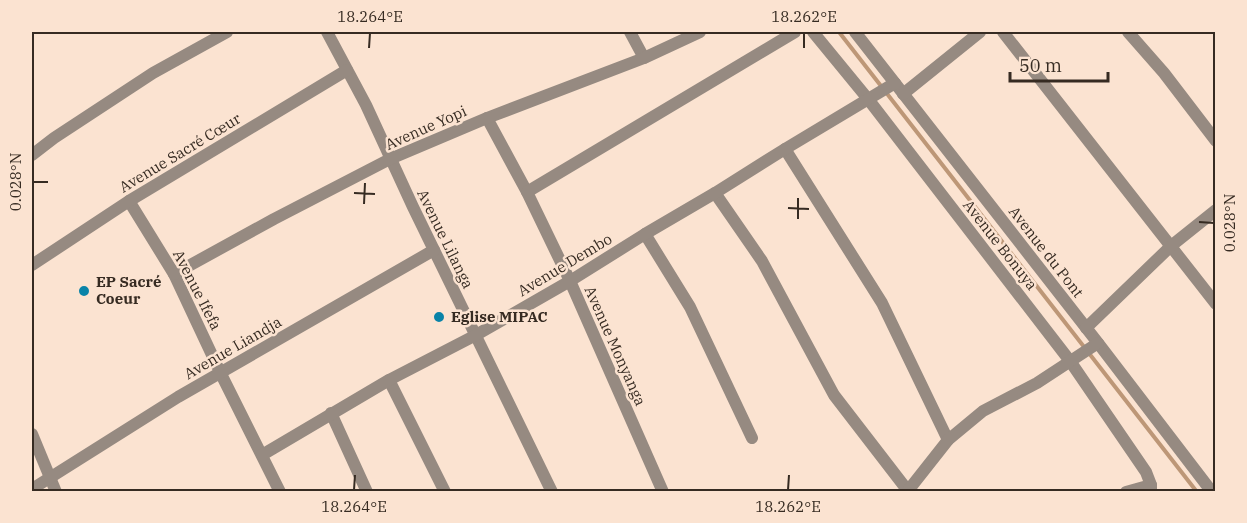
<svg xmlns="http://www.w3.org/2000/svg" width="1247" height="523" viewBox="0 0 1247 523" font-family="'IBM Plex Serif',serif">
	<rect width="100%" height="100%" fill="#fbe3d1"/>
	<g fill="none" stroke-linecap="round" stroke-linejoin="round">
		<path stroke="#bd9777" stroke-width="4" d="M 839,32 L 1197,492"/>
		<g stroke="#968a81" stroke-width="12">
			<path d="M 327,32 L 366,105 L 413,207 L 552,492"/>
			<path d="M 630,32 L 644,58"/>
			<path d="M 813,32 L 868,99 L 1070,361 L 1146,472 L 1151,485 L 1151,492"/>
			<path d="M 855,32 L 1098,343 L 1212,492"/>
			<path d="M 1003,32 L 1216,304"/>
			<path d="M 1128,32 L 1164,73 L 1216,141"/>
			<path d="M 903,94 L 980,32"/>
			<path d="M 487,118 L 527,192 L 570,281 L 663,492"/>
			<path d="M 785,149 L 882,303 L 948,440"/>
			<path d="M 32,155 L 54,138 L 153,73 L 227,32"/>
			<path d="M 527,192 L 795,32"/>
			<path d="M 715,193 L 762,261 L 834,395 L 908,491"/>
			<path d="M 129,201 L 174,274 L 220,372 L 280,492"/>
			<path d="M 645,234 L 690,307 L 752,438"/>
			<path d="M 32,265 L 129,201 L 347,70"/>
			<path d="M 174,274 L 274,219 L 390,159 L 487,118 L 644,58 L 700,32"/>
			<path d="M 1086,328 L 1171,246 L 1216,210"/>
			<path d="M 389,380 L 445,492"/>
			<path d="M 331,413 L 367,492"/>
			<path d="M 32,434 L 56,492"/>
			<path d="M 262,455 L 389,380 L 476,335 L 570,281 L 645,234 L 715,193 L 785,149 L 895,83"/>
			<path d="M 32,489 L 178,397 L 434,250"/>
			<path d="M 907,492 L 948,440 L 983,411 L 1037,383 L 1098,343"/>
			<path d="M 1126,492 L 1151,485"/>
		</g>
	</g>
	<path fill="none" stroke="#362b22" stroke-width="2" d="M 369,48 L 370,33M 804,48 L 804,33M 33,182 L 48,182M 354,193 L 375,194M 364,204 L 365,183M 788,208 L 809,209M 798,219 L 798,198M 1199,222 L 1214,223M 354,490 L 355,475M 788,490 L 789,475"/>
	<g fill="#0983a8" stroke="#fbe3d1" stroke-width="2">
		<circle cx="84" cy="291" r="6"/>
		<circle cx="439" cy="317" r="6"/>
	</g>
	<g text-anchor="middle" stroke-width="5" stroke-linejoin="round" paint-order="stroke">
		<g font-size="15" fill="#362b22" stroke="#fbe3d1">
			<text transform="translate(426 128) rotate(-24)" y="5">Avenue Yopi</text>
			<text transform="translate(180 153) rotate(-31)" y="5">Avenue Sacré Cœur</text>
			<text transform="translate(445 239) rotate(64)" y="5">Avenue Lilanga</text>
			<text transform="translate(1000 245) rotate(52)" y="5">Avenue Bonuya</text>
			<text transform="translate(1046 252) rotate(52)" y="5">Avenue du Pont</text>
			<text transform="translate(565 265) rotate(-31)" y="5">Avenue Dembo</text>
			<text transform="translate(197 290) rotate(63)" y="5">Avenue Ifefa</text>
			<text transform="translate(615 346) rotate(66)" y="5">Avenue Monyanga</text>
			<text transform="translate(233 348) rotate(-30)" y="5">Avenue Liandja</text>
		</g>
		<g font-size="15" font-weight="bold" fill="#362b22" stroke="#fbe3d1" text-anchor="start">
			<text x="96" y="287">EP Sacré<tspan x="96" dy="17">Coeur</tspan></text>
			<text x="451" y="322">Eglise MIPAC</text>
		</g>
	</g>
	<rect width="1247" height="523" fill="none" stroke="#fbe3d1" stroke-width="66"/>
	<path d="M1010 72v9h98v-9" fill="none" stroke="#362b22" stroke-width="3"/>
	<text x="1019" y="72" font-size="18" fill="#362b22" stroke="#fbe3d1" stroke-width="4.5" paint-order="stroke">50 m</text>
	<rect x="33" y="33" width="1181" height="457" fill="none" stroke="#362b22" stroke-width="2"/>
	<g font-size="15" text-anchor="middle" fill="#362b22">
		<text x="370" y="22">18.264°E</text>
		<text x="804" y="22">18.262°E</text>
		<text transform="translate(16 182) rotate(-90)" y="5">0.028°N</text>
		<text transform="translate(1230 223) rotate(-90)" y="5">0.028°N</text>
		<text x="354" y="512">18.264°E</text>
		<text x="788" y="512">18.262°E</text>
	</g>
</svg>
